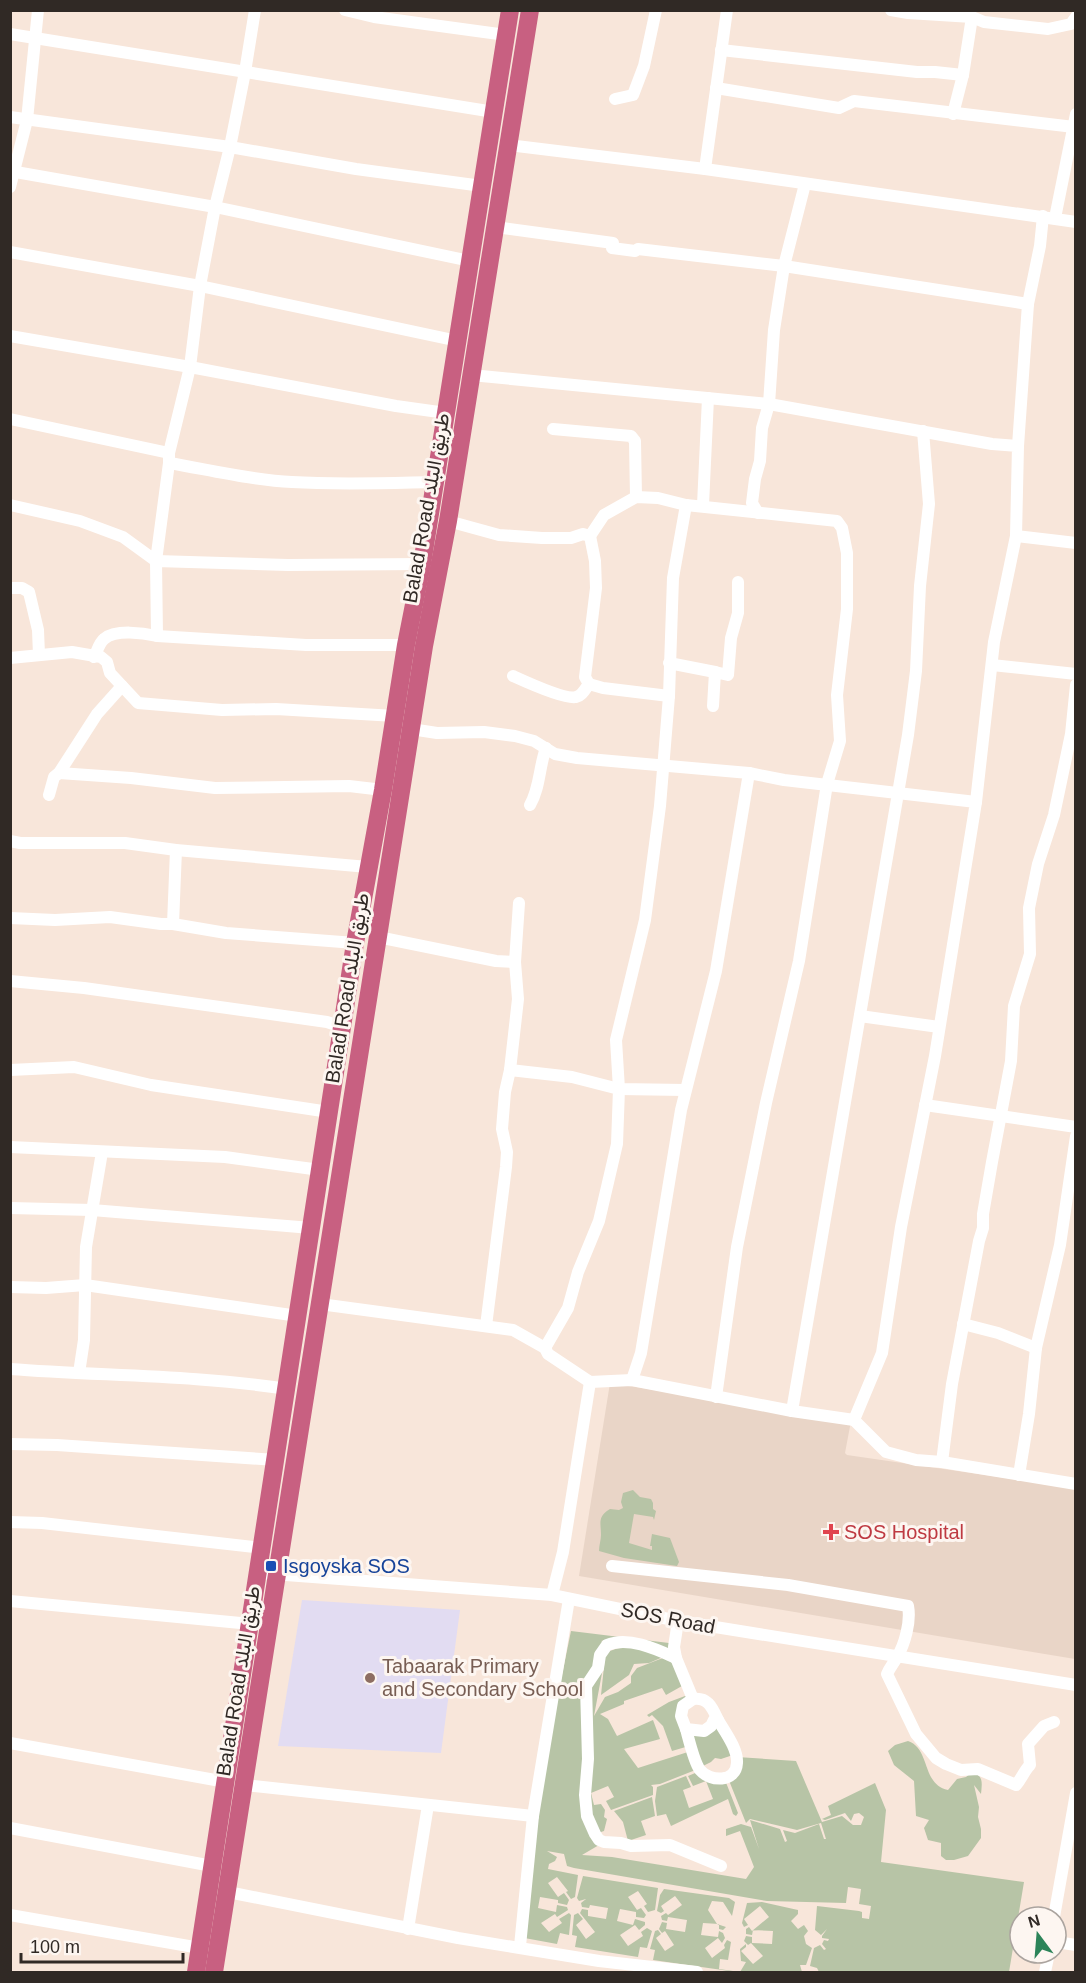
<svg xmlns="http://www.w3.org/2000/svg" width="1086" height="1983" viewBox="0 0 1086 1983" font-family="Helvetica,Vazirmatn,sans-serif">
	<rect width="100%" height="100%" fill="#f8e6da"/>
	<path fill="#e2dcf2" d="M 302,1600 L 460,1610 L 441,1753 L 278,1746 Z"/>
	<path fill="#e9d5c7" d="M 610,1383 L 851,1421 L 845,1453 L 847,1455 L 1075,1488 L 1075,1659 L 579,1576 Z"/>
	<g fill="#b7c4a6">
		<path d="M 633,1490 L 640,1497 L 651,1499 L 653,1503 L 653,1509 L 656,1511 L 654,1520 L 653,1517 L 634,1514 L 629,1543 L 652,1550 L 652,1546 L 650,1546 L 652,1534 L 670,1538 L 679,1562 L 677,1566 L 624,1558 L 599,1551 C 599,1545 601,1540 601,1535 C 601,1523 597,1517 610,1509 L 619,1510 L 623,1508 L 621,1502 L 623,1493 Z"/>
		<path d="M 571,1631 L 669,1643 L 670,1648 L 664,1648 L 620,1638 L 601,1641 L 612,1647 L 610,1651 C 627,1643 646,1650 663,1657 L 649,1663 L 634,1664 L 629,1675 L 601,1695 L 605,1657 L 594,1716 L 605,1697 L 618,1692 L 631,1683 L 631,1676 L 637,1668 L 673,1654 L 682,1686 L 666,1695 L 662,1688 L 624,1701 L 624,1704 L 600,1714 L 608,1719 L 617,1736 L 653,1720 L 660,1739 L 624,1749 L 638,1768 L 691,1751 L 698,1769 L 660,1784 L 651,1785 L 653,1787 L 653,1795 L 611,1810 L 606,1801 L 614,1797 L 608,1786 L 591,1793 L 594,1805 L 601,1804 L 605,1810 L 604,1817 L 607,1819 L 604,1831 L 595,1834 L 599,1845 L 582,1855 L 612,1857 L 746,1879 L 754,1867 L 740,1831 L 726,1836 L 726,1829 L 741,1824 L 751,1827 L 759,1849 L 750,1820 L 780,1829 L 785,1842 L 787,1841 L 783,1830 L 795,1833 L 819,1824 L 824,1839 L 826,1839 L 821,1823 L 797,1830 L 750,1819 L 746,1823 L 728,1778 L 737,1757 L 796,1761 L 822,1822 L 842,1816 L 853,1825 L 861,1825 L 864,1817 L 859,1813 L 854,1814 L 851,1821 L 845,1813 L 825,1820 L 822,1819 L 831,1815 L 828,1806 L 875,1783 L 886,1810 L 881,1862 L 1024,1882 L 1009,1972 L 819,1972 L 817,1968 L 810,1966 L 814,1948 L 820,1945 L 824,1950 L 826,1949 L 822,1944 L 824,1940 L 828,1941 L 829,1939 L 822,1938 L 822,1936 L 827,1929 L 821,1935 L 815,1930 L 817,1906 L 859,1911 L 862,1912 L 862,1918 L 869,1919 L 871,1906 L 859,1904 L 861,1889 L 848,1887 L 846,1903 L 767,1901 L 574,1868 L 567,1866 L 564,1854 L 547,1851 L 557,1857 L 555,1861 L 549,1864 L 548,1869 L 578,1875 L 575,1897 L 571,1899 L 566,1892 L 568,1891 L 557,1877 L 548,1883 L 558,1897 L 564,1893 L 569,1900 L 567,1905 L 558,1903 L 558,1900 L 540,1897 L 538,1908 L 556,1912 L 557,1905 L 567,1907 L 568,1910 L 557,1917 L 555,1914 L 541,1923 L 549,1932 L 562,1923 L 559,1919 L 569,1913 L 571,1915 L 569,1935 L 560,1933 L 557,1944 L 519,1937 L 527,1846 Z"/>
		<path d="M 685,1696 L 687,1696 L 684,1701 L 689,1746 L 672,1751 L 663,1726 L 652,1715 L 649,1717 L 647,1715 L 669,1702 Z"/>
		<path d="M 716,1727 L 733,1755 L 721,1759 L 715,1758 L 711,1762 L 701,1767 L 691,1734 Z"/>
		<path d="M 908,1741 C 931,1749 921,1784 948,1790 L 957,1779 L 966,1777 L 971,1773 C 984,1774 982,1784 981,1794 L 974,1785 L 979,1807 L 978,1817 L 981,1829 L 981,1838 L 968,1856 L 954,1860 L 946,1860 L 941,1856 L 941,1843 L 928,1840 L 924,1828 L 929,1820 L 916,1816 L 914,1781 L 894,1765 L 888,1751 L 895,1745 Z"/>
		<path d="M 700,1771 L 725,1780 L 738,1813 L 736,1816 L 733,1814 L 728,1799 L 671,1826 L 666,1814 L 657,1816 L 655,1801 L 657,1787 L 686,1776 L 691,1787 L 683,1790 L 689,1808 L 713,1799 L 706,1781 L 693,1786 L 688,1776 Z"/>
		<path d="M 652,1797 L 655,1816 L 641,1821 L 646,1835 L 628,1841 L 623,1822 L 614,1811 Z"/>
		<path d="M 583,1876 L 658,1888 L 655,1910 L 648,1912 L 644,1906 L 647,1904 L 638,1891 L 628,1897 L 637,1910 L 641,1908 L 646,1915 L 644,1918 L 636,1917 L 636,1912 L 620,1909 L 617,1921 L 633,1925 L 635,1919 L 645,1922 L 645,1925 L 639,1930 L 635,1925 L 620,1935 L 628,1946 L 643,1936 L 641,1932 L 647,1928 L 652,1931 L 647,1948 L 640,1947 L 638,1957 L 575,1947 L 577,1936 L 572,1935 L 574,1915 L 578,1913 L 583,1919 L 576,1925 L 586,1939 L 595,1932 L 580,1913 L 582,1909 L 588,1910 L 588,1916 L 606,1919 L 608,1908 L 590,1905 L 589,1908 L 582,1907 L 581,1903 L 586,1899 L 579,1901 L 577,1898 Z"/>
		<path d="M 664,1889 L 729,1898 L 735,1902 L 732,1916 L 723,1902 L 712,1901 L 708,1910 L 717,1924 L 726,1927 L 723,1930 L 719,1929 L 719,1924 L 703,1923 L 701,1935 L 718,1937 L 719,1931 L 723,1933 L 725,1938 L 722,1943 L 718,1938 L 705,1948 L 712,1958 L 725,1948 L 724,1945 L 727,1940 L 731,1942 L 728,1960 L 720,1959 L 719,1969 L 740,1972 L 746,1962 L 741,1961 L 740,1949 L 746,1944 L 746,1947 L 741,1951 L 753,1964 L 763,1956 L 751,1943 L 748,1945 L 744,1941 L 746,1936 L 752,1937 L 752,1943 L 772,1944 L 773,1931 L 753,1930 L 752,1935 L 746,1934 L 746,1929 L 749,1927 L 752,1931 L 769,1917 L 760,1906 L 744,1919 L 748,1925 L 744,1927 L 742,1923 L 747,1903 L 762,1902 L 798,1910 L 798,1914 L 791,1921 L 798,1929 L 804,1925 L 808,1931 L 804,1936 L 806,1944 L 812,1948 L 806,1965 L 800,1965 L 802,1972 L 736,1972 L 653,1960 L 655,1950 L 650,1949 L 655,1931 L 658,1930 L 661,1934 L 656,1938 L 665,1951 L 674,1945 L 665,1931 L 662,1933 L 659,1929 L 662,1922 L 667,1923 L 666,1929 L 685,1932 L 687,1920 L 668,1917 L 667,1921 L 662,1920 L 661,1916 L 666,1913 L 668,1915 L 682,1905 L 675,1896 L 661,1906 L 664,1911 L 661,1913 L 657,1911 L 660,1895 Z"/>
	</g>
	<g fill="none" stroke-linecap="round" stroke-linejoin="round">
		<g stroke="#fff" stroke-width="12">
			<path d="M 345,10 L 374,17 L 506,35"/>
			<path d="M 891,10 L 908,13 L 972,17 L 984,22 L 1048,29 L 1071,24 L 1076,17"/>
			<path d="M 10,34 L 494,112"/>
			<path d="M 721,50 L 917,72 L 935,72 L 963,75"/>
			<path d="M 716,88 L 839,108 L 854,101 L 1074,127"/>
			<path d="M 615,99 L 633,95 L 644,66 L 656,10"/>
			<path d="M 953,114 L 963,75 L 972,17"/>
			<path d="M 10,117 L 230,147 L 356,169 L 482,186"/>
			<path d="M 508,145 L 705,169 L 1076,222"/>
			<path d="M 705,169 L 727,10"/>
			<path d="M 10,171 L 215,207 L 470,261"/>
			<path d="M 10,187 L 27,120 L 38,10"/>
			<path d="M 1055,218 L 1076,114"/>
			<path d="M 495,227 L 613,243 L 612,248 L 635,251 L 638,249 L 784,266 L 1028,304"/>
			<path d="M 10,252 L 200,286 L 458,341"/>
			<path d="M 10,336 L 190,367 L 396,406 L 446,413"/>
			<path d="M 471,375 L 769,404 L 992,444 L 1018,446 L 1016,536 L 994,642 L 976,802"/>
			<path d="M 10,419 L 169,453"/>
			<path d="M 553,429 L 631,436 L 635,441 L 636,497"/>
			<path d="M 1018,446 L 1028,304 L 1040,246 L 1043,216"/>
			<path d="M 169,463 C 210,470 251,480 292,482 C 340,485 388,483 435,482"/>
			<path d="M 10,505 L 80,521 L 123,537 L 156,561 L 169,463 L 169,453 L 190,367 L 200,286 L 215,207 L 230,147 L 245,72 L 255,10"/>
			<path d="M 703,505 L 708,398"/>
			<path d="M 758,513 L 752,503 L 755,479 L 760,461 L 762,428 L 769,404 L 774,330 L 784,266 L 805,184"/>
			<path d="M 448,521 L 499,535 L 542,538 L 571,538 L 583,534 L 590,536 L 604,515 L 636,497 L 658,498 L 686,505 L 837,521 L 842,528 L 847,553 L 847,609 L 837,695 L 840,741 L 827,784 L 799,961 L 766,1103 L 737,1247 L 716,1397"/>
			<path d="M 590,536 L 595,561 L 596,588 L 585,677 L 589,684 L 603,688 L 669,696"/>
			<path d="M 1016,536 L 1076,543"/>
			<path d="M 10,588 L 22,588 L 29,592 L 38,630 L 39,655"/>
			<path d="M 157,636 L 156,561 L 288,565 L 422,564"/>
			<path d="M 94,657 C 97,652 99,643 104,639 C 115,629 144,633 157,636 L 306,645 L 406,645"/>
			<path d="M 10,658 L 72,652 L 101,657 L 107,662 L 110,673 L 138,703 L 222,710 L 276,709 L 395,716"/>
			<path d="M 669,663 L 715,672"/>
			<path d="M 992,665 L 1076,674"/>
			<path d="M 513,676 C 524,681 565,700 576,697 C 582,696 585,689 589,684"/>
			<path d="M 713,706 L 715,672 L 728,675 L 731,638 L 738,613 L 738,582"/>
			<path d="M 411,729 L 437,733 L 484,732 L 515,736 L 534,741 L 555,754 L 577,758 L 749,773 L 784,780 L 976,802 L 935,1056 L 901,1227 L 882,1353 L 854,1420"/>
			<path d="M 59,773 L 131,778 L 215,788 L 349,786 L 383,790"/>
			<path d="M 49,795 L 54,777 L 59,773 L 97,714 L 122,686"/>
			<path d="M 530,805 C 540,788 539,767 546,748"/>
			<path d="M 10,841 L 20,843 L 125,843 L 176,850 L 368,867"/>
			<path d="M 10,918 L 55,920 L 110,917 L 161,924 L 173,924 L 226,933 L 355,943"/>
			<path d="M 173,924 L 176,850"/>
			<path d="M 378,937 L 496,961 L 515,962"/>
			<path d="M 10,981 L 84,988 L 327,1022 L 342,1027"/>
			<path d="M 860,1016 L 939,1027"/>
			<path d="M 10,1070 L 74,1067 L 151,1085 L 329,1112"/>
			<path d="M 510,1070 L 572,1077 L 619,1089 L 617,1144 L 599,1221 L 578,1272 L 568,1308 L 545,1348"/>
			<path d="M 685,1090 L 619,1089 L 616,1040 L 645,920 L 660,806 L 669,696 L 673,578 L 686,505"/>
			<path d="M 925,1105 L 1076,1127"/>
			<path d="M 10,1147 L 225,1157 L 320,1170"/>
			<path d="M 10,1208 L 92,1210 L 311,1228"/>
			<path d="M 10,1287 L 46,1288 L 85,1285 L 298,1316"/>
			<path d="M 320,1304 L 513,1330 L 545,1348 L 548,1354 L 590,1382 L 632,1380 L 792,1411 L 854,1420 L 886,1452 L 916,1460 L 942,1462 L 1076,1484"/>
			<path d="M 963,1324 L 998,1333 L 1036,1348"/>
			<path d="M 486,1326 L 506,1167 L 507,1152 L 502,1129 L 505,1092 L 510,1070 L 518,999 L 515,962 L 519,903"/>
			<path d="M 10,1369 C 103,1376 195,1375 287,1389"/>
			<path d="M 79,1373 L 84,1340 L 86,1247 L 102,1152"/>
			<path d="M 632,1380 L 641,1353 L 681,1110 L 716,971 L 749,773"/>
			<path d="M 792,1411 L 908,735 L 916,671 L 920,586 L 929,504 L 923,431"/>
			<path d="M 10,1444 L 57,1445 L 276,1460"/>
			<path d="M 942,1462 L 952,1384 L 979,1241 L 983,1228 L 983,1214 L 992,1162 L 1011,1061 L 1014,1006 L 1030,954 L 1029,908 L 1038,864 L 1054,815 L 1071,734 L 1076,685"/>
			<path d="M 1019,1475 L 1029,1414 L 1036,1348 L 1060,1245 L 1076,1136"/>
			<path d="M 10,1522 L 42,1523 L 263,1548"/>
			<path d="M 612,1566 L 788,1585 L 908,1606 C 911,1621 905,1644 897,1657 C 894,1663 890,1667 887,1674 L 916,1734 L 936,1758 L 946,1764 L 961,1770 L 978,1769 L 1016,1785 C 1022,1778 1024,1771 1030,1765 L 1028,1744 L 1044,1726 L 1054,1722"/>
			<path d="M 259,1573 L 552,1595 L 678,1621 L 1076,1685"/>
			<path d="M 552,1595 L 563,1552 L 590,1382"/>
			<path d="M 10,1601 L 251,1624"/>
			<path d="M 678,1621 L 674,1647 L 676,1658 L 693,1699"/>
			<path d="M 676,1658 C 656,1649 628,1636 607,1645 L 600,1655 L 598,1668 L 586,1686 L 588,1759 L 585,1795 L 587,1816 L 595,1834 L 599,1840 L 604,1842 L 621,1843 L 631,1846 L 670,1845 L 721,1866"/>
			<path d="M 693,1699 C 708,1697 712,1707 718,1720 L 714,1720 L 711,1726 L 704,1731 L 686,1729 L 681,1716 L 683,1706 Z"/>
			<path d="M 686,1729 C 689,1740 694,1762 700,1770 C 710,1782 736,1783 737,1763 C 738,1749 725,1732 718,1720"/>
			<path d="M 10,1743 L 226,1782"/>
			<path d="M 245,1785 L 533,1816"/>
			<path d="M 10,1828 L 212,1866"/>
			<path d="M 228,1892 L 458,1938 L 599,1961 L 697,1972"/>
			<path d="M 10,1915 L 200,1948"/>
			<path d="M 1054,1917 L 1076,1793"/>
			<path d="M 408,1929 L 428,1805"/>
			<path d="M 1056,1942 L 1076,1945"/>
			<path d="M 520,1946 L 533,1816 L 569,1599"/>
			<path d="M 1045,1972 L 1049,1953"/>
		</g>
		<g stroke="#c86081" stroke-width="18">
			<path d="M 196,1972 L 355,943 L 383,790 L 406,645 L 422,564 L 510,10"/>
			<path d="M 214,1972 L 424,646 L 448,521 L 530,10"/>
		</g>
	</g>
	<path fill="#e0444e" stroke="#fdf6f1" stroke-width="2" d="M828 1523h6v6h6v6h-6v6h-6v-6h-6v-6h6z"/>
	<rect fill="#1a4fb4" stroke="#fdf6f1" stroke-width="2" x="265" y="1560" width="12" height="12" rx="3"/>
	<circle fill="#8d6e63" stroke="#fdf6f1" stroke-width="2" cx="370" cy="1678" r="6"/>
	<g text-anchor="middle" stroke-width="6" stroke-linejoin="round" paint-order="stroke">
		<g font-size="20" fill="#302925" stroke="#fdf6f1">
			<text transform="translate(426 508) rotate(-80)" y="7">Balad Road طريق البلد</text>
			<text transform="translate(347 988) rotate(-81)" y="7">Balad Road طريق البلد</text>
			<text transform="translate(668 1618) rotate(11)" y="7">SOS Road</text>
			<text transform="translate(238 1681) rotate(-81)" y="7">Balad Road طريق البلد</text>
		</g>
		<g font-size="20" fill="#be3a42" stroke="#fdf6f1" text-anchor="start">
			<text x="844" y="1539">SOS Hospital</text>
		</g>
		<g font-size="20" fill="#164399" stroke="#fdf6f1" text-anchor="start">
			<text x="283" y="1573">Isgoyska SOS</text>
		</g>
		<g font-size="20" fill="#785e54" stroke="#fdf6f1" text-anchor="start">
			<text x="382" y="1673">Tabaarak Primary<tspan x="382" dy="23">and Secondary School</tspan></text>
		</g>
	</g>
	<rect width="1086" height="1983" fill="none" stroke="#302925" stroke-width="24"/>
	<g transform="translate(1038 1935) rotate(344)"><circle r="28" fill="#fdf6f1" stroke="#aba49f" stroke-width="1.5"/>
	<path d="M0-4.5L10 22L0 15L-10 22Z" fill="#2c8459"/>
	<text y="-9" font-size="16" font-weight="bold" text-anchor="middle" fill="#302925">N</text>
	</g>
	<path d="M21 1953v9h162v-9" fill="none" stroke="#302925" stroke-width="3"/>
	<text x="30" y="1953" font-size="18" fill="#302925" stroke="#fdf6f1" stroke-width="4.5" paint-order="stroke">100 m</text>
</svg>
